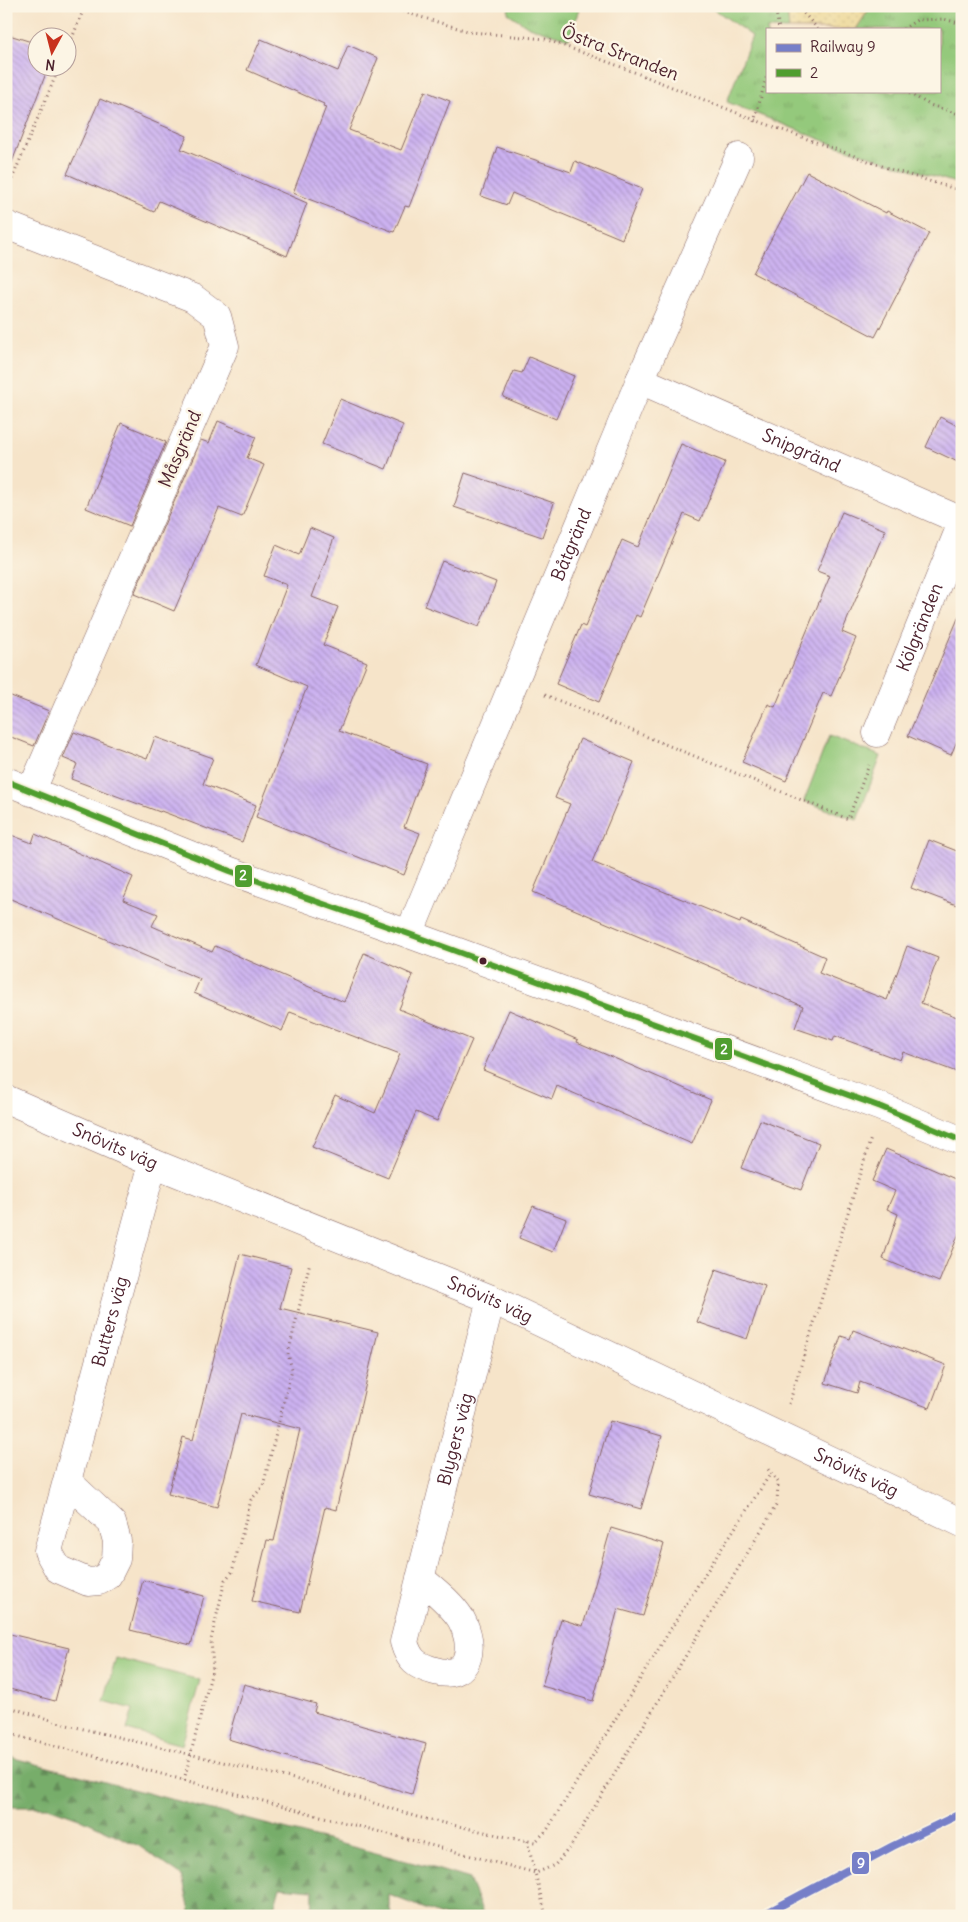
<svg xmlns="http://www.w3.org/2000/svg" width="968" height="1922" viewBox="0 0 968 1922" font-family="Delius,sans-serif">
	<defs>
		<pattern id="grass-tufts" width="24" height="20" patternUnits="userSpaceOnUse" patternTransform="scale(1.25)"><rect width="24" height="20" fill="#94c97b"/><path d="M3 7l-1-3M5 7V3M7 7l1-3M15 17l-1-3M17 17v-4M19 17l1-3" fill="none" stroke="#81ac6a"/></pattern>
		<pattern id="forest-firs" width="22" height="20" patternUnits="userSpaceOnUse" patternTransform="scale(1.25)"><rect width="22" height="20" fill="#77ad6b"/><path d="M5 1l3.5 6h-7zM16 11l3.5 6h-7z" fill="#648c58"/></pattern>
		<pattern id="sand-dots" width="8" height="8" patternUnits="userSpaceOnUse" patternTransform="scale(1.25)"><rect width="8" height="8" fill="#eeda9e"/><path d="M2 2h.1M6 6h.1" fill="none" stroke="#cebb88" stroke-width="1.8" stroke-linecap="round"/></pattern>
		<pattern id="building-back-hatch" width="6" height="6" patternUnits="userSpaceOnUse" patternTransform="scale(1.25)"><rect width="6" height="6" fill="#ccb2f1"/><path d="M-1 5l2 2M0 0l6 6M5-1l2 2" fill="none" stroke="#a890c3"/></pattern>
	</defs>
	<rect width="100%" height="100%" fill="#fcf5e5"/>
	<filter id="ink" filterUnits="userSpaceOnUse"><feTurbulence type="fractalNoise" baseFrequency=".02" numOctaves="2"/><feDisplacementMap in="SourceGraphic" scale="10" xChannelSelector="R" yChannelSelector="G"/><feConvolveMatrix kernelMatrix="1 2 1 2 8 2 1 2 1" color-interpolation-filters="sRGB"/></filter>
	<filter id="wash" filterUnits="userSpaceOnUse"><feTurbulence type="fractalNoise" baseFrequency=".0096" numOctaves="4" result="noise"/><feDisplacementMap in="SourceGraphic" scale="20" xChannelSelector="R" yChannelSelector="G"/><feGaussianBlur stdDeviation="1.12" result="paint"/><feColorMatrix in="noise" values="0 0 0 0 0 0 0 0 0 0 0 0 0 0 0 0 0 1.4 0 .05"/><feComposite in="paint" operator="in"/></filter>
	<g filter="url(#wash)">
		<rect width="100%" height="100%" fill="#f6e4c9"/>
		<g fill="url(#grass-tufts)" stroke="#6f7453">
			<path d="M 509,6 L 580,6 L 569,39 L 529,27 L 508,13 Z"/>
			<path d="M 710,6 L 787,6 L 789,29 L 767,29 L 767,91 L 939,91 L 939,29 L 856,29 L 871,6 L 962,6 L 962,185 L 835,145 L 727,102 L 752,36 Z"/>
		</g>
		<path fill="url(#forest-firs)" stroke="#60664b" d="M 6,1756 L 433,1868 L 469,1879 L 484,1916 L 444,1916 L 389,1895 L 389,1905 L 392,1916 L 312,1916 L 313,1890 L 280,1887 L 272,1916 L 191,1916 L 182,1876 L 139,1846 L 79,1818 L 48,1807 L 6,1807 Z"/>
		<path fill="url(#sand-dots)" stroke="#9c7c64" d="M 787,6 L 871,6 L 856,29 L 789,29 Z"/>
		<g fill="#94c97b" stroke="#6f7453">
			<path d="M 829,736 L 881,756 L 857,820 L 804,801 Z"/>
			<path d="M 116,1658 L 200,1680 L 182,1745 L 127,1730 L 133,1709 L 104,1701 Z"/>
		</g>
		<g id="blocks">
			<g fill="url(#building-back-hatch)">
				<path d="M 6,34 L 38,44 L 38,68 L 48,68 L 9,170 L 6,170 Z"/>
				<path d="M 261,39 L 338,71 L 348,45 L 378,58 L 349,130 L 401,150 L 425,91 L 450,101 L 409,207 L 405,206 L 394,232 L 293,193 L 326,107 L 323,106 L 324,104 L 247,70 Z"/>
				<path d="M 100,99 L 187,136 L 181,149 L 307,203 L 287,256 L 159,201 L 154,212 L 67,174 Z"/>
				<path d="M 497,147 L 571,172 L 575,161 L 642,189 L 622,239 L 512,193 L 507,205 L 481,196 Z"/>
				<path d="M 807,172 L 886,213 L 887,211 L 929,233 L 875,337 L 753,273 Z"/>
				<path d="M 529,357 L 574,376 L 556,419 L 503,397 L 514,371 L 522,373 Z"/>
				<path d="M 340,399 L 403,425 L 386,469 L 322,444 Z"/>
				<path d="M 940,417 L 962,428 L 962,464 L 926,447 Z"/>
				<path d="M 218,421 L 256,437 L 247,458 L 264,465 L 242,517 L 219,508 L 174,611 L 134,594 L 201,440 L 209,443 Z"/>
				<path d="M 121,423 L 166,442 L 130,526 L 86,508 Z"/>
				<path d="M 681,444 L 725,462 L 700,521 L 684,514 L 640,617 L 636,615 L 599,702 L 556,684 L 581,625 L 585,627 L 622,540 L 638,547 Z"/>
				<path d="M 465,473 L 554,503 L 542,537 L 454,507 Z"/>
				<path d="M 842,512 L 885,530 L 842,632 L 856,638 L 831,696 L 823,693 L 786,781 L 742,762 L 768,704 L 775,707 L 830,576 L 817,571 Z"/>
				<path d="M 310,528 L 334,538 L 312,597 L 338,607 L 323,645 L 367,662 L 339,731 L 427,764 L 404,827 L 420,833 L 404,875 L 256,817 L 307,687 L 256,665 L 287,585 L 264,576 L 276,545 L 299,555 Z"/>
				<path d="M 442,561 L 496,582 L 479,627 L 424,606 Z"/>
				<path d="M 962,609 L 962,729 L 951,755 L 908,736 Z"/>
				<path d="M 6,694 L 49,711 L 34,746 L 6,735 Z"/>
				<path d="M 74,732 L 147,759 L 155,737 L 213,758 L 203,784 L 256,805 L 242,842 L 161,811 L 160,812 L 71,779 L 77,764 L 63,758 Z"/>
				<path d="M 580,739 L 634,762 L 592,862 L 740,923 L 741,920 L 825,957 L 819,973 L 887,1000 L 907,946 L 938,958 L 921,1003 L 962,1019 L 962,1074 L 903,1052 L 900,1060 L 835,1036 L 833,1041 L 795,1028 L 803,1006 L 533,892 L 570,804 L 555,798 Z"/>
				<path d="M 6,833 L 32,843 L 35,834 L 133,877 L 123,900 L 158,914 L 152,926 L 212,952 L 215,946 L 344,1002 L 364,953 L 413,975 L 399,1009 L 472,1040 L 437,1121 L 416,1112 L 388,1178 L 312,1147 L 335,1095 L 375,1113 L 400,1054 L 290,1012 L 282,1031 L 194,993 L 200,979 L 6,897 Z"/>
				<path d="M 929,840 L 962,853 L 962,907 L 911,888 Z"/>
				<path d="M 509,1010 L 578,1040 L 577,1042 L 711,1100 L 692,1144 L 557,1086 L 552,1099 L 483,1070 Z"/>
				<path d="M 760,1120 L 819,1143 L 801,1190 L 741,1168 Z"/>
				<path d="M 886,1149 L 962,1182 L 962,1226 L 939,1282 L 883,1259 L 898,1214 L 887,1209 L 895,1191 L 872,1181 Z"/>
				<path d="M 533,1206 L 566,1219 L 553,1252 L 519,1238 Z"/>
				<path d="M 240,1254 L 291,1267 L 280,1308 L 378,1332 L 336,1510 L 325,1507 L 300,1612 L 252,1601 L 267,1540 L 274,1541 L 300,1429 L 241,1414 L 217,1507 L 168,1494 L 183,1437 L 193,1440 Z"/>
				<path d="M 716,1269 L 765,1286 L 747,1339 L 697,1322 Z"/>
				<path d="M 853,1330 L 946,1365 L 930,1408 L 860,1382 L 857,1393 L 825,1383 L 841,1336 L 850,1339 Z"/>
				<path d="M 610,1421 L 662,1436 L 641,1509 L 589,1494 Z"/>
				<path d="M 611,1528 L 664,1544 L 643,1616 L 618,1609 L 593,1701 L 542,1686 L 561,1619 L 583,1626 Z"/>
				<path d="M 143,1580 L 204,1596 L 191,1645 L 130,1630 Z"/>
				<path d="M 6,1633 L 69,1648 L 55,1701 L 6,1688 Z"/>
				<path d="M 244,1684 L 316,1704 L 314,1712 L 426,1744 L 412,1794 L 228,1739 Z"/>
			</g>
		</g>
	</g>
	<g filter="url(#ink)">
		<use href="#blocks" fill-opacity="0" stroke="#866462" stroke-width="1"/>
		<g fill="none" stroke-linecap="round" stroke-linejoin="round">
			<defs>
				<g id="minor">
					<path d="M 6,225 L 193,298 L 217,316 L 225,346 L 31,792"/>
					<path id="s1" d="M 640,380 L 962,521"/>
					<path id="s2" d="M 877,733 L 962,523"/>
					<path d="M 6,781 L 230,871 L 409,934 L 881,1107 L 962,1141"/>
					<path id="s3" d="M 409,934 L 640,380 L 739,157"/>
					<path id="s4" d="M 6,1099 L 153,1163 L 491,1299 L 962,1523"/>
					<path id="s5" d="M 67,1481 L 112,1523 L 117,1541 L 116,1559 L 108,1575 L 99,1581 L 88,1582 L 58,1569 L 48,1551 L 153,1163"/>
					<path id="s6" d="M 420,1578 C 434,1590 451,1603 461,1619 C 475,1644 472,1681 435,1671 C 416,1666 409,1660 404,1642 L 491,1299"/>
				</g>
			</defs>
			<use href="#minor" stroke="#866462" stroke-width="29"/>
			<g stroke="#866462" stroke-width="3" stroke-dasharray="1 4" stroke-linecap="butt">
				<path d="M 384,6 L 471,32 L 545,39 L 619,66 L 755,120 L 893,170 L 962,191"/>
				<path d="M 775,6 L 779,29"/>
				<path d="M 797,6 L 818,29"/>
				<path d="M 903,29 L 917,20 L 944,19 L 962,24"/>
				<path d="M 68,48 L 85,6"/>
				<path d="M 905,91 L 930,105 L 962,115"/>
				<path d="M 754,122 L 767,75"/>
				<path d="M 6,193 L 59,68"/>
				<path d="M 545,695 L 848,819 L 869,765"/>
				<path d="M 789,1404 L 871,1138"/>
				<path d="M 6,1706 L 67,1725 L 315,1784 L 417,1817 L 516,1839 L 535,1842 L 547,1830 L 701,1580 L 771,1473"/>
				<path d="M 6,1733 L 536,1873 L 555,1865 L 571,1846 L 777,1504 L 778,1482 L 767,1468"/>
				<path d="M 184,1780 L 213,1667 L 211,1640 L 225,1580 L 232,1572 L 251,1500 L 263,1486 L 292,1369 L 288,1354 L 310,1262"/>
				<path d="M 527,1841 L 546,1916"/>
			</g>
			<use href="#minor" stroke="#fff" stroke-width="28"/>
			<defs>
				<path id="bus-1" d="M 6,781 L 230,871 L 409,934 L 881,1107 L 962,1141"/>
			</defs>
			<use href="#bus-1" stroke="#fcf5e5" stroke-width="10"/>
			<use href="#bus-1" stroke="#509e2f" stroke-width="6"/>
			<defs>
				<path id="rail-1" d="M 761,1916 L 893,1846 L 962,1813"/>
			</defs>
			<use href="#rail-1" stroke="#fcf5e5" stroke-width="11"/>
			<use href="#rail-1" stroke="#767fc8" stroke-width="8"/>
		</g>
	</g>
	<circle fill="#4a1f2b" stroke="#fcf5e5" stroke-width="2" cx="483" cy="961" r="4.5"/>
	<g text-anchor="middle" stroke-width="5" stroke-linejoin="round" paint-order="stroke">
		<g font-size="18" fill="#4a1f2b" stroke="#fcf5e5">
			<text transform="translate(620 53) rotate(21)" y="6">Östra Stranden</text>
			<text transform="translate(180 449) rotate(-67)" y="6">Måsgränd</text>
			<text dy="6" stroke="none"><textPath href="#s1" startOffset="176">Snipgränd</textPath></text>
			<text dy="6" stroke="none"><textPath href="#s3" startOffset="422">Båtgränd</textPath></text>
			<text dy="6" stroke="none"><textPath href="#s2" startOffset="114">Kölgränden</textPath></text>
			<text dy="6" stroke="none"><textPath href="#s4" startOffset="119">Snövits väg</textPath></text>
			<text dy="6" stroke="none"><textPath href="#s4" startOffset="524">Snövits väg</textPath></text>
			<text dy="6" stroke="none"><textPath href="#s5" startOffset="429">Butters väg</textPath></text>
			<text dy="6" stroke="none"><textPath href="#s6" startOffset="392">Blygers väg</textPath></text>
			<text dy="6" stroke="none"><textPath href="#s4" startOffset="929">Snövits väg</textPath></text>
		</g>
	</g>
	<g stroke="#fcf5e5" stroke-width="2">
		<rect x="234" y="864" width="19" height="24" rx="5" fill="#509e2f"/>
		<rect x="714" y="1037" width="19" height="24" rx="5" fill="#509e2f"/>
		<rect x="851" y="1851" width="19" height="24" rx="5" fill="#767fc8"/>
	</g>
	<g font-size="14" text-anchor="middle" font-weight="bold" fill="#fff">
		<text x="243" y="880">2</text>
		<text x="724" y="1054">2</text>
		<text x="861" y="1868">9</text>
	</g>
	<rect width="968" height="1922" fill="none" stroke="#fcf5e5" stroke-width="25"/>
	<rect x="766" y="28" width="175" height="65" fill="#fcf5e5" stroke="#b59f9b"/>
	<rect x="776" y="44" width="25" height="8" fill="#767fc8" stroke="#b59f9b"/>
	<text x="810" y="52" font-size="15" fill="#4a1f2b">Railway 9</text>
	<rect x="776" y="69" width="25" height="8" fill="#509e2f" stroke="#b59f9b"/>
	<text x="810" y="78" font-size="15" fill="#4a1f2b">2</text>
	<g transform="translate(52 52) rotate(187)"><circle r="24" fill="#fcf5e5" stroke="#b59f9b"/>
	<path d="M0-4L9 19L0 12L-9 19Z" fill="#c8321e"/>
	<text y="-8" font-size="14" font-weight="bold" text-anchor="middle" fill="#4a1f2b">N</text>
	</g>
</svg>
